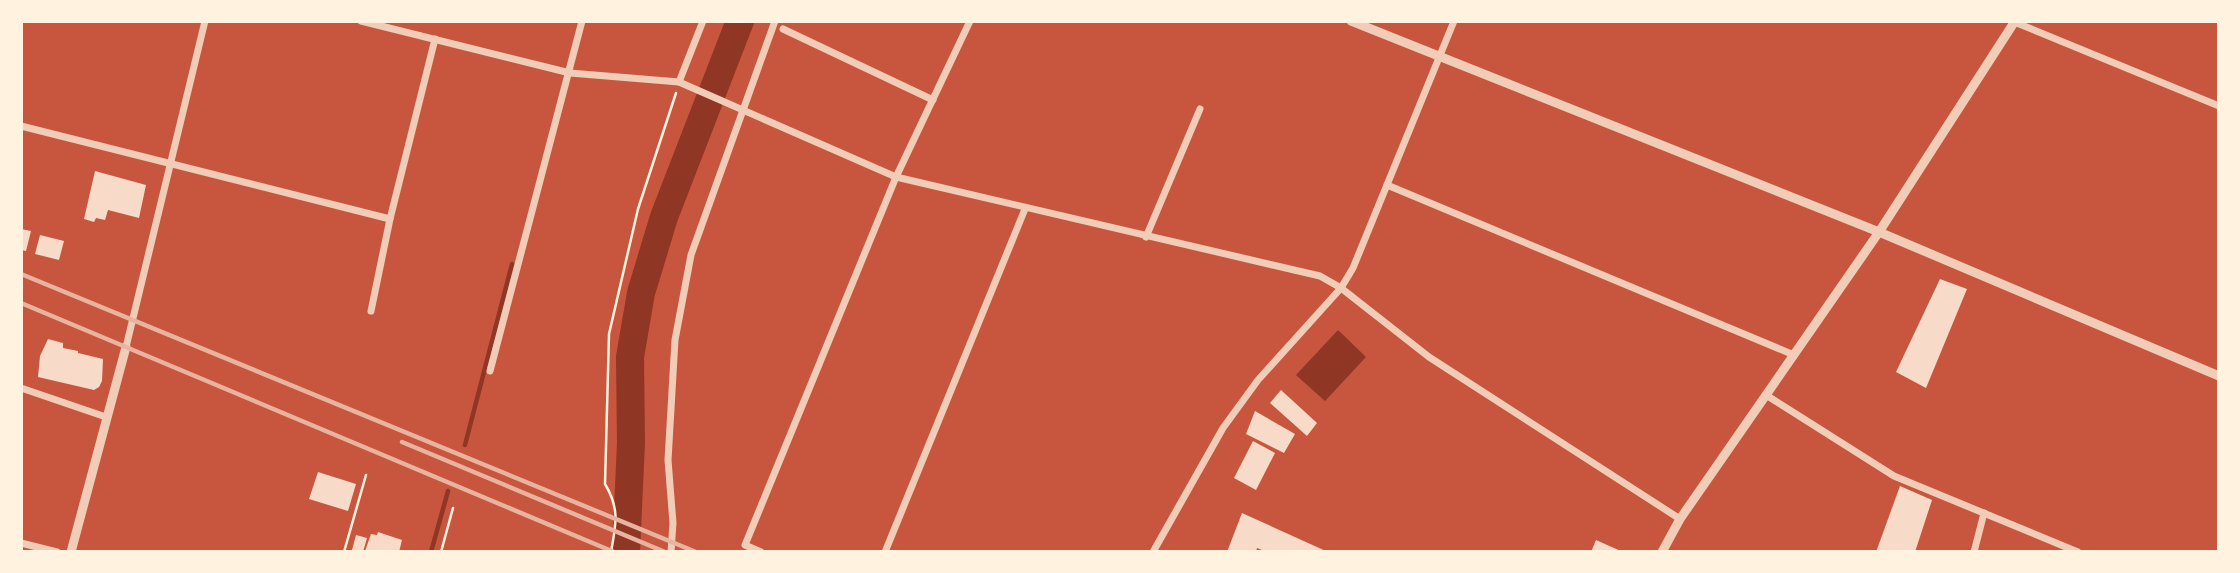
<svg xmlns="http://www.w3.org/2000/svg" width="2240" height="573" viewBox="0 0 2240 573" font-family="'Noto Sans',sans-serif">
	<rect width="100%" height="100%" fill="#c8553d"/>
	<path fill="#8f3625" d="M 1338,330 L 1366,357 L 1325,401 L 1296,375 Z"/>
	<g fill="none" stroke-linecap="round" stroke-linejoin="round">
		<g stroke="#8f3625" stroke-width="4.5">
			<path d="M 465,445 L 512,264"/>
			<path d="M 431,552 L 448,491"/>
		</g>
		<path stroke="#8f3625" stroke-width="28" d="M 626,552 L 631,443 L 630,357 L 641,293 L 664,217 L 740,21"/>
	</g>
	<g fill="#f7dbc8">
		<path d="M 95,171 L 146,185 L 139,218 L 108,210 L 105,220 L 96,218 L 94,222 L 84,219 Z"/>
		<path d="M 21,229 L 31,231 L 26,251 L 21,250 Z"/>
		<path d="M 40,235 L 64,241 L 59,260 L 35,254 Z"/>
		<path d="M 1940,279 L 1967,289 L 1926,388 L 1896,372 Z"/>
		<path d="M 48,339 L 63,343 L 63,348 L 78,351 L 78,353 L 103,359 L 102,381 L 99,387 L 94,390 L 38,377 L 40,356 Z"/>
		<path d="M 1281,390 L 1317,423 L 1307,436 L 1270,403 Z"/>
		<path d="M 1255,411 L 1295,434 L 1284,453 L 1246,434 Z"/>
		<path d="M 1253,441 L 1275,453 L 1256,490 L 1234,478 Z"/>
		<path d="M 318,472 L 356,484 L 348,511 L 309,499 Z"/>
		<path d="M 1900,486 L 1932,500 L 1915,552 L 1876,552 Z"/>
		<path d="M 1242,513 L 1328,552 L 1267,552 L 1257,548 L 1256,552 L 1227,552 Z"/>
		<path d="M 378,532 L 402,540 L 399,552 L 365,551 L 371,534 L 377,535 Z"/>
		<path d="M 356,535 L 367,538 L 363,552 L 352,550 Z"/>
		<path d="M 1596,540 L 1623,552 L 1591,552 Z"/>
	</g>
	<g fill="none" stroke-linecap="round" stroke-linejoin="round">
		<g stroke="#fff3e0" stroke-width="2.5">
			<path d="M 344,552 L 366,475"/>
			<path d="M 441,552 L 453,508"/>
			<path d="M 611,552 C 616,524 620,509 605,484 L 609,334 L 638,209 L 676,93"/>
		</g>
		<g stroke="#f1ccb7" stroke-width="7">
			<path d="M 361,21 L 570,73 L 679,82 L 896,177 L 1320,276 L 1341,288 L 1429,357 L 1680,519"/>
			<path d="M 2012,21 L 2219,106"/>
			<path d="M 783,29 L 933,100"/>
			<path d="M 679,82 L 703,21"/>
			<path d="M 21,126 L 390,219 L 435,39"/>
			<path d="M 1387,185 L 1794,355"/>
			<path d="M 1146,237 L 1200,109"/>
			<path d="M 371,311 L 390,219"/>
			<path d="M 126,347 L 205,21"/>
			<path d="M 490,371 L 582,21"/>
			<path d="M 21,388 L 106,417"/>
			<path d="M 1766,395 L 1894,476 L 2078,552"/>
			<path d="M 21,543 L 57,552"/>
			<path d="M 671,552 L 673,523 L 668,460 L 675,340 L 691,255 L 775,21"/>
			<path d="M 761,552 L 745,545 L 896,177 L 970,21"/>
			<path d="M 885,552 L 1025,209"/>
			<path d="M 1153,552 L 1223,428 L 1258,380 L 1341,288 L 1353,268 L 1454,21"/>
			<path d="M 1974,552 L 1984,513"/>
		</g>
		<g stroke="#f1ccb7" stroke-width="9">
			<path d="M 1351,21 L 1879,232 L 2219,376"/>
			<path d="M 71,552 L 126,347"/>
			<path d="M 1662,552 L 1680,519 L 1879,232 L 2015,21"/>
		</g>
		<g stroke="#e9b49f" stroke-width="4.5">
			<path d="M 21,274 L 696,552"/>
			<path d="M 21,303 L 614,552"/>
			<path d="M 402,442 L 665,552"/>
		</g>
	</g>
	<rect width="2240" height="573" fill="none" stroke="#fff3e0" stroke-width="46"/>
</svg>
